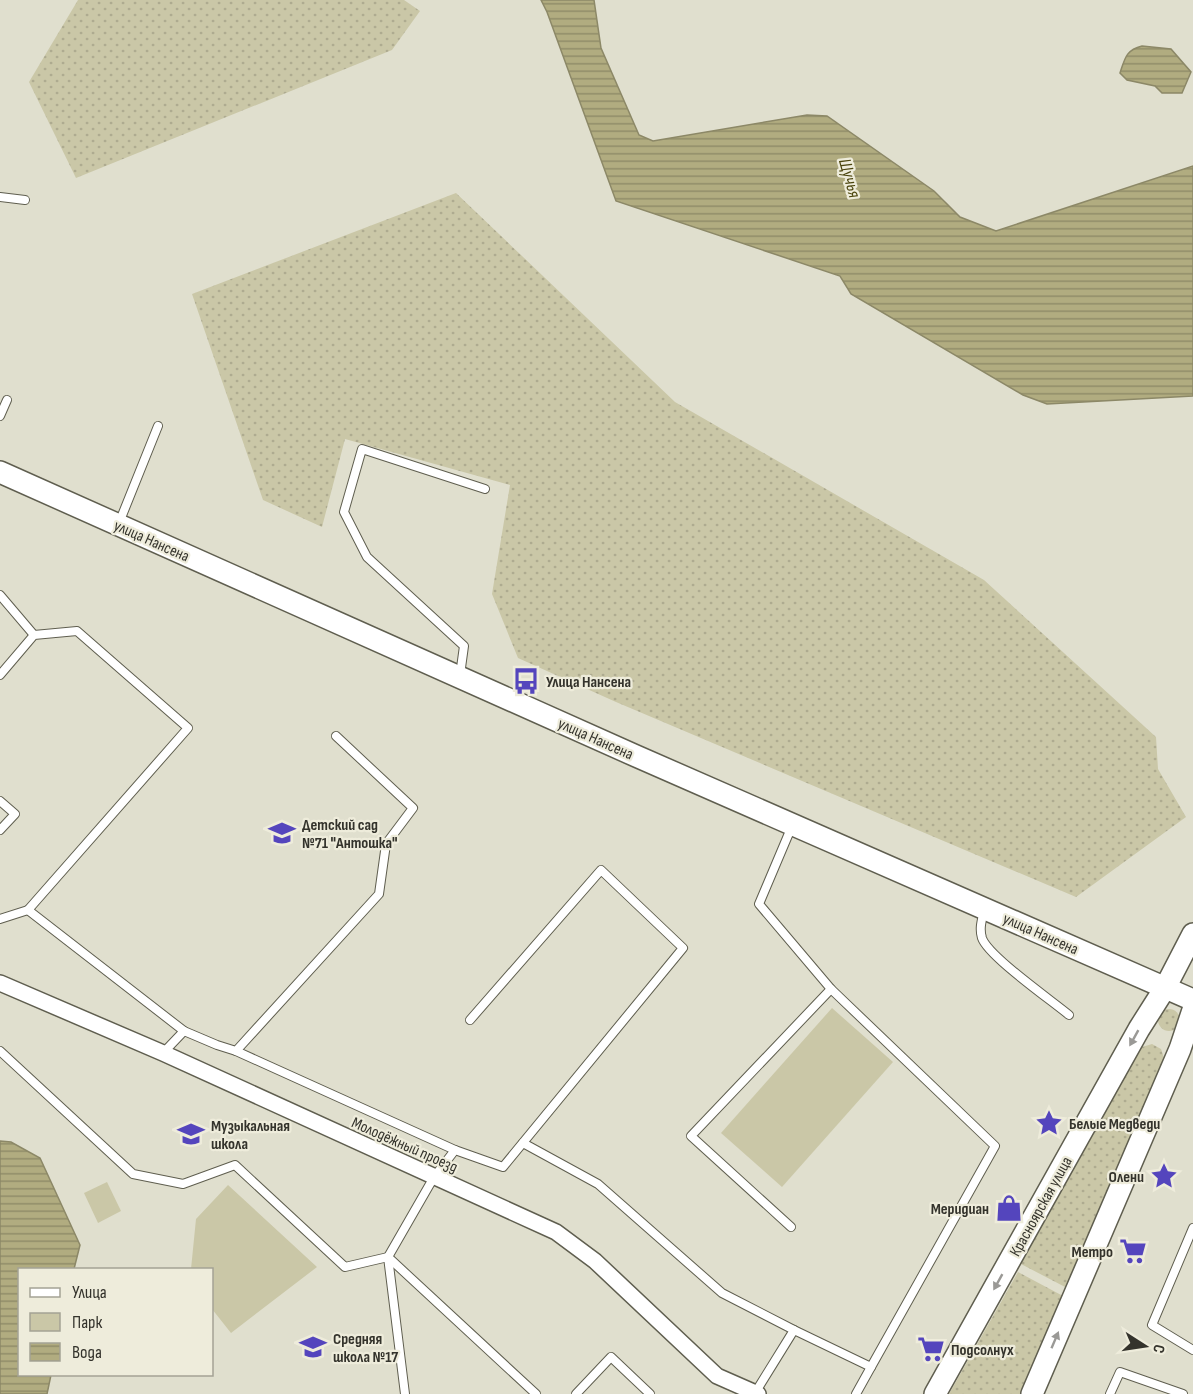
<svg xmlns="http://www.w3.org/2000/svg" width="1193" height="1394" viewBox="0 0 1193 1394" font-family="'Sofia Sans Condensed',sans-serif">
	<defs>
		<pattern id="grass-dots" width="8" height="8" patternUnits="userSpaceOnUse" patternTransform="scale(1.5)"><rect width="8" height="8" fill="#cac7a7"/><path d="M2 2h.1M6 6h.1" fill="none" stroke="#aeab90" stroke-width="1.8" stroke-linecap="round"/></pattern>
		<pattern id="water-rules" width="6" height="5" patternUnits="userSpaceOnUse" patternTransform="scale(1.5)"><rect width="6" height="5" fill="#b1ac80"/><path d="M0 2.5h6" fill="none" stroke="#918d69"/></pattern>
	</defs>
	<rect width="100%" height="100%" fill="#e0dfce"/>
	<g fill="url(#grass-dots)">
		<path d="M 78,0 L 404,0 L 420,11 L 392,50 L 76,178 L 29,82 Z"/>
		<path d="M 456,193 L 675,402 L 984,580 L 1156,737 L 1158,769 L 1186,817 L 1076,897 L 616,702 L 518,658 L 492,594 L 510,485 L 345,439 L 322,527 L 263,500 L 192,294 Z"/>
		<circle cx="1169" cy="1020" r="11"/>
		<path d="M 1152,1044 L 1161,1049 L 1164,1058 L 1067,1288 L 1021,1264 L 1142,1047 Z"/>
		<path d="M 1018,1272 L 1063,1296 L 1020,1394 L 949,1394 Z"/>
	</g>
	<g fill="#cac7a7">
		<path d="M 832,1008 L 893,1062 L 782,1187 L 721,1133 Z"/>
		<path d="M 107,1182 L 121,1211 L 98,1223 L 84,1193 Z"/>
		<path d="M 228,1185 L 317,1267 L 231,1333 L 212,1309 L 212,1270 L 191,1269 L 196,1219 Z"/>
	</g>
	<g fill="url(#water-rules)" stroke="#8c8867" stroke-width="1.5">
		<path d="M 541,0 L 594,0 L 601,48 L 639,135 L 653,141 L 807,115 L 827,116 L 934,191 L 960,217 L 996,231 L 1193,166 L 1193,396 L 1047,404 L 1023,395 L 851,294 L 840,276 L 616,201 L 547,12 Z"/>
		<path d="M 1142,46 L 1171,49 L 1191,72 L 1182,93 L 1162,93 L 1155,86 L 1127,80 L 1120,73 C 1125,58 1126,50 1142,46 Z"/>
		<path d="M 0,1141 L 11,1142 L 40,1158 L 80,1245 L 74,1269 L 20,1270 L 20,1374 L 51,1375 L 47,1394 L 0,1394 Z"/>
	</g>
	<g fill="none" stroke-linecap="round" stroke-linejoin="round">
		<defs>
			<g id="lane">
				<path d="M 0,197 L 25,200"/>
				<path d="M 0,416 L 7,400"/>
				<path d="M 119,523 L 158,426"/>
				<path d="M 0,595 L 34,635"/>
				<path d="M 0,675 L 34,635 L 77,631 L 188,728 L 28,910 L 184,1031 L 163,1053"/>
				<path d="M 460,675 L 464,646 L 367,557 L 344,512 L 362,449 L 485,489"/>
				<path d="M 0,801 L 15,814 L 0,830"/>
				<path d="M 792,826 L 759,904 L 831,989"/>
				<path d="M 984,910 C 982,920 979,928 982,938 C 988,956 1051,1000 1069,1015"/>
				<path d="M 0,919 L 28,910"/>
				<path d="M 184,1031 L 217,1045 L 236,1051 L 379,894 L 386,844 L 413,808 L 336,736"/>
				<path d="M 0,1051 L 133,1174 L 183,1184 L 235,1165 L 345,1267 L 388,1257 L 536,1394"/>
				<path d="M 236,1051 L 455,1150"/>
				<path d="M 523,1143 L 598,1184 L 722,1293 L 794,1330"/>
				<path d="M 1193,1228 L 1152,1325 L 1193,1350"/>
				<path d="M 755,1393 L 794,1330 L 871,1367 L 995,1146 L 831,989 L 691,1136 L 791,1227"/>
				<path d="M 405,1394 L 388,1257 L 434,1177 L 455,1150 L 503,1167 L 683,948 L 601,870 L 470,1020"/>
				<path d="M 576,1394 L 611,1357 L 650,1394"/>
				<path d="M 856,1394 L 871,1367"/>
				<path d="M 1110,1394 L 1120,1372 L 1183,1394"/>
			</g>
			<path id="street" d="M 0,983 L 163,1053 L 556,1232 L 595,1261 L 717,1376 L 758,1394"/>
			<g id="secondary">
				<path d="M 0,472 L 636,756 L 1193,1000"/>
				<path d="M 935,1394 L 1139,1029 L 1165,988 L 1193,934"/>
				<path d="M 1032,1394 L 1180,1049 L 1193,1010"/>
			</g>
		</defs>
		<use href="#lane" stroke="#5f5e4f" stroke-width="10"/>
		<use href="#street" stroke="#5f5e4f" stroke-width="18"/>
		<use href="#secondary" stroke="#5f5e4f" stroke-width="24"/>
		<use href="#lane" stroke="#fff" stroke-width="8"/>
		<use href="#street" stroke="#fff" stroke-width="15"/>
		<use href="#secondary" stroke="#fff" stroke-width="21"/>
	</g>
	<defs><path id="oneway-solid" d="M-6-.8H1V-3.2L6.5 0L1 3.2V.8H-6Z" transform="scale(1.5)"/></defs>
	<g fill="#9a9996">
		<use href="#oneway-solid" transform="translate(1134 1038) rotate(119)"/>
		<use href="#oneway-solid" transform="translate(998 1282) rotate(119)"/>
		<use href="#oneway-solid" transform="translate(1055 1340) rotate(-67)"/>
	</g>
	<defs>
		<symbol id="bus-bare" viewBox="-9 -9 18 18"><path d="M-5-6H5V4H4V6H2V4H-2V6H-4V4H-5ZM-3.5-4V0h7V-4ZM-3.5 1.2v1.5H-2V1.2ZM2 1.2v1.5H3.5V1.2Z" fill="#5445bd" stroke="#eeecdb" stroke-width="2.5" paint-order="stroke"/></symbol>
		<symbol id="school-bare" viewBox="-9 -9 18 18"><path d="M0-5L7-2L0 1L-7-2ZM-4 1L0 2.5L4 1V4Q0 6-4 4Z" fill="#5445bd" stroke="#eeecdb" stroke-width="2.5" paint-order="stroke"/></symbol>
		<symbol id="sight-bare" viewBox="-9 -9 18 18"><path d="M0-6L1.8-2.2L6-1.7L2.9 1.2L3.7 5.4L0 3.3L-3.7 5.4L-2.9 1.2L-6-1.7L-1.8-2.2Z" fill="#5445bd" stroke="#eeecdb" stroke-width="2.5" paint-order="stroke"/></symbol>
		<symbol id="shop-bare" viewBox="-9 -9 18 18"><path d="M-5-2.5h2.3a2.7 3.5 0 0 1 5.4 0H5L5.5 6h-11ZM-1.5-2.5h3a1.5 2.3 0 0 0-3 0Z" fill="#5445bd" stroke="#eeecdb" stroke-width="2.5" paint-order="stroke"/></symbol>
		<symbol id="supermarket-bare" viewBox="-9 -9 18 18"><path d="M-6-5.5h2.5l.6 2H6L4.5 2H-2.5L-4.4-4H-6ZM-1.5 3.2a1.3 1.3 0 1 0 .1 0ZM3 3.2a1.3 1.3 0 1 0 .1 0Z" fill="#5445bd" stroke="#eeecdb" stroke-width="2.5" paint-order="stroke"/></symbol>
	</defs>
	<g fill-rule="evenodd">
		<use href="#bus-bare" x="507" y="662" width="38" height="38"/>
		<use href="#school-bare" x="263" y="814" width="38" height="38"/>
		<use href="#sight-bare" x="1030" y="1104" width="38" height="38"/>
		<use href="#school-bare" x="172" y="1115" width="38" height="38"/>
		<use href="#sight-bare" x="1145" y="1157" width="38" height="38"/>
		<use href="#shop-bare" x="990" y="1189" width="38" height="38"/>
		<use href="#supermarket-bare" x="1114" y="1232" width="38" height="38"/>
		<use href="#school-bare" x="294" y="1328" width="38" height="38"/>
		<use href="#supermarket-bare" x="912" y="1330" width="38" height="38"/>
	</g>
	<g text-anchor="middle" stroke-width="4.5" stroke-linejoin="round" paint-order="stroke">
		<g font-size="16" fill="#34332c" stroke="#eeecdb">
			<text transform="translate(152 540) rotate(24)" y="6">улица Нансена</text>
			<text transform="translate(596 738) rotate(24)" y="6">улица Нансена</text>
			<text transform="translate(1041 933) rotate(24)" y="6">улица Нансена</text>
			<text transform="translate(405 1144) rotate(24)" y="6">Молодёжный проезд</text>
			<text transform="translate(1040 1206) rotate(-61)" y="6">Красноярская улица</text>
		</g>
		<g font-size="16" font-weight="bold" fill="#34332c" stroke="#eeecdb" text-anchor="start">
			<text x="546" y="687">Улица Нансена</text>
			<text x="302" y="830">Детский сад<tspan x="302" dy="18">№71 "Антошка"</tspan></text>
			<text x="1069" y="1129">Белые Медведи</text>
			<text x="211" y="1131">Музыкальная<tspan x="211" dy="18">школа</tspan></text>
			<text x="1144" y="1182" text-anchor="end">Олени</text>
			<text x="989" y="1214" text-anchor="end">Меридиан</text>
			<text x="1113" y="1257" text-anchor="end">Метро</text>
			<text x="333" y="1344">Средняя<tspan x="333" dy="18">школа №17</tspan></text>
			<text x="951" y="1355">Подсолнух</text>
		</g>
		<g font-size="18" font-style="italic" fill="#4c460f" stroke="#eeecdb">
			<text transform="translate(850 178) rotate(74)" y="6">Щучья</text>
		</g>
	</g>
	<rect x="18" y="1268" width="195" height="108" fill="#eeecdb" stroke="#a4a295" stroke-width="1.5"/>
	<rect x="30" y="1288" width="30" height="9" fill="#ffffff" stroke="#a4a295" stroke-width="1.5"/>
	<text x="72" y="1298" font-size="18" fill="#34332c">Улица</text>
	<rect x="30" y="1313" width="30" height="18" fill="#cac7a7" stroke="#a4a295" stroke-width="1.5"/>
	<text x="72" y="1328" font-size="18" fill="#34332c">Парк</text>
	<rect x="30" y="1343" width="30" height="18" fill="url(#water-rules)" stroke="#a4a295" stroke-width="1.5"/>
	<text x="72" y="1358" font-size="18" fill="#34332c">Вода</text>
	<g transform="translate(1145 1346) rotate(102)" stroke="#eeecdb" stroke-width="4.5" paint-order="stroke">
	<path d="M0-4.5L10 22L0 15L-10 22Z" fill="#34332c"/>
	<text y="-9" font-size="16" font-weight="bold" text-anchor="middle" fill="#34332c">С</text>
	</g>
</svg>
